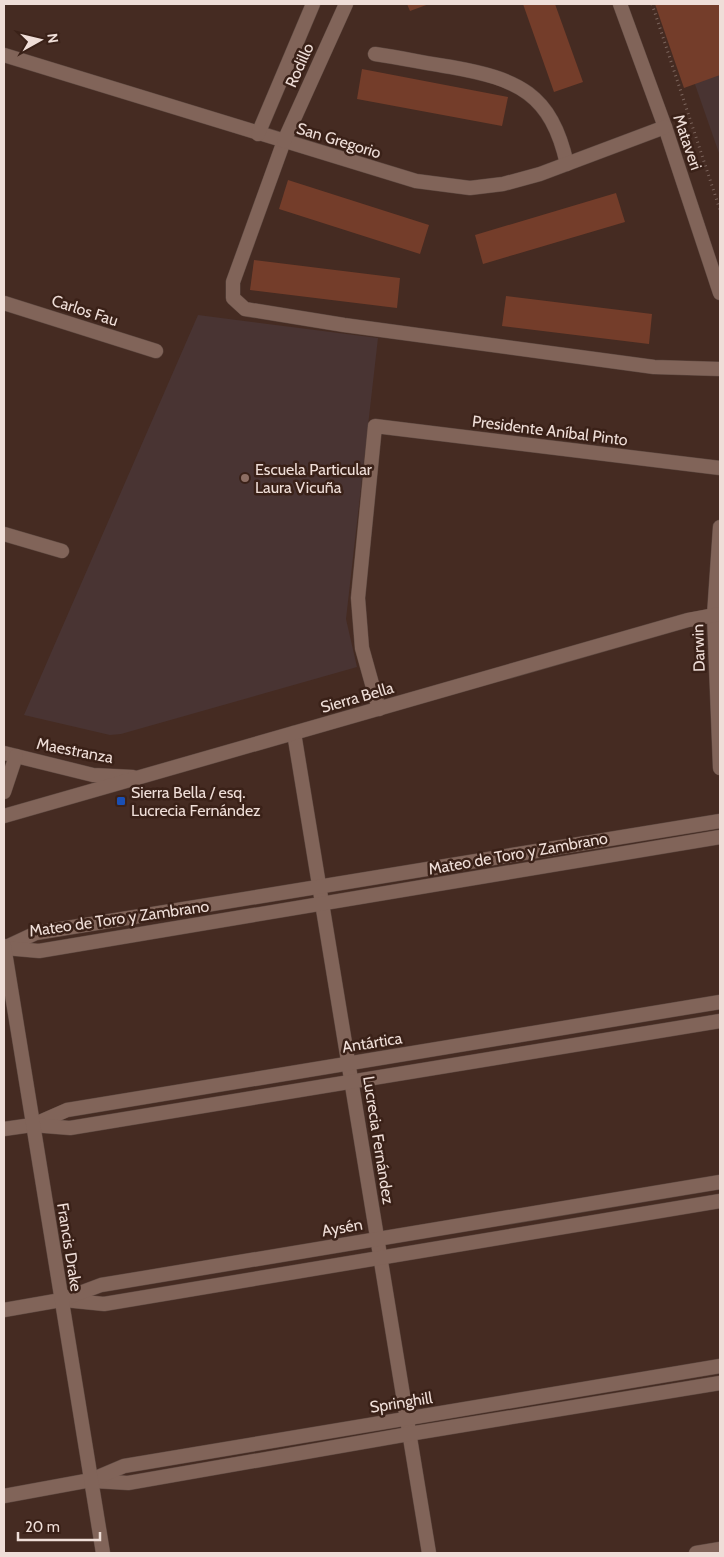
<svg xmlns="http://www.w3.org/2000/svg" width="724" height="1557" viewBox="0 0 724 1557" font-family="Cabin,sans-serif">
	<rect width="100%" height="100%" fill="#452b22"/>
	<path fill="#493432" d="M 667,4 L 720,4 L 720,156 Z"/>
	<path fill="#493433" d="M 198,315 L 378,338 L 346,619 L 357,667 L 121,734 L 110,735 L 24,715 Z"/>
	<g fill="#743d2a">
		<path d="M 407,4 L 429,4 L 410,11 Z"/>
		<path d="M 523,4 L 555,4 L 583,82 L 554,92 Z"/>
		<path d="M 655,4 L 720,4 L 720,75 L 684,88 Z"/>
		<path d="M 362,69 L 508,97 L 502,126 L 357,99 Z"/>
		<path d="M 288,180 L 429,225 L 420,254 L 279,209 Z"/>
		<path d="M 616,193 L 625,222 L 483,264 L 475,235 Z"/>
		<path d="M 254,260 L 400,278 L 397,308 L 250,290 Z"/>
		<path d="M 506,296 L 652,314 L 649,344 L 502,326 Z"/>
	</g>
	<g fill="none" stroke-linecap="round" stroke-linejoin="round">
		<defs>
			<g id="service">
				<path d="M 375,54 C 401,58 426,63 451,67 C 518,79 551,93 567,164"/>
				<path d="M 284,141 L 233,282 L 233,298 L 245,309 L 344,325 L 654,367 L 720,369"/>
			</g>
			<g id="minor">
				<path d="M 620,4 L 665,127 L 720,293"/>
				<path d="M 4,55 L 416,181 L 470,188 L 503,184 L 540,174 L 665,127"/>
				<path d="M 258,134 L 313,4"/>
				<path d="M 284,141 L 346,4"/>
				<path d="M 4,303 L 156,351"/>
				<path d="M 720,527 L 714,615 L 720,768"/>
				<path d="M 4,534 L 62,551"/>
				<path d="M 379,709 L 362,648 L 358,598 L 375,426 L 720,468"/>
				<path d="M 294,733 L 429,1553"/>
				<path d="M 4,753 L 93,775 L 133,777"/>
				<path d="M 4,792 L 16,756"/>
				<path d="M 4,948 L 36,933 L 720,821"/>
				<path d="M 5,948 L 39,951 L 720,837"/>
				<path d="M 35,1124 L 67,1110 L 720,1002"/>
				<path d="M 4,1129 L 32,1125 L 70,1128 L 720,1021"/>
				<path d="M 64,1300 L 104,1304 L 720,1201"/>
				<path d="M 4,1310 L 61,1300 L 101,1285 L 720,1182"/>
				<path d="M 94,1481 L 128,1483 L 409,1434 L 720,1383"/>
				<path d="M 4,1496 L 91,1480 L 124,1466 L 720,1366"/>
				<path d="M 696,1553 L 720,1549"/>
			</g>
			<g id="tertiary">
				<path d="M 4,816 L 688,620 L 720,614"/>
				<path d="M 4,946 L 103,1553"/>
			</g>
		</defs>
		<use href="#service" stroke="#5d4840" stroke-width="15"/>
		<use href="#minor" stroke="#5d4840" stroke-width="15"/>
		<use href="#tertiary" stroke="#5d4840" stroke-width="15"/>
		<path stroke="#7c655d" stroke-width="3" stroke-dasharray="1 4" stroke-linecap="butt" d="M 652,4 L 720,210"/>
		<use href="#service" stroke="#816459" stroke-width="14"/>
		<use href="#minor" stroke="#816459" stroke-width="14"/>
		<use href="#tertiary" stroke="#816459" stroke-width="14"/>
	</g>
	<circle fill="#8d6e63" stroke="#3a2118" stroke-width="2" cx="245" cy="478" r="5"/>
	<rect fill="#1a4fb4" stroke="#3a2118" stroke-width="2" x="116" y="796" width="10" height="10" rx="2.5"/>
	<g text-anchor="middle" stroke-width="5" stroke-linejoin="round" paint-order="stroke">
		<g font-size="16" fill="#efded8" stroke="#3a2118">
			<text transform="translate(299 65) rotate(-66)" y="6">Rodillo</text>
			<text transform="translate(339 140) rotate(17)" y="6">San Gregorio</text>
			<text transform="translate(688 142) rotate(71)" y="6">Mataveri</text>
			<text transform="translate(85 310) rotate(18)" y="6">Carlos Fau</text>
			<text transform="translate(550 430) rotate(7)" y="6">Presidente Aníbal Pinto</text>
			<text transform="translate(698 648) rotate(-92)" y="6">Darwin</text>
			<text transform="translate(357 697) rotate(-16)" y="6">Sierra Bella</text>
			<text transform="translate(75 750) rotate(11)" y="6">Maestranza</text>
			<text transform="translate(518 853) rotate(-10)" y="6">Mateo de Toro y Zambrano</text>
			<text transform="translate(119 918) rotate(-8)" y="6">Mateo de Toro y Zambrano</text>
			<text transform="translate(372 1042) rotate(-9)" y="6">Antártica</text>
			<text transform="translate(379 1140) rotate(81)" y="6">Lucrecia Fernández</text>
			<text transform="translate(342 1227) rotate(-10)" y="6">Aysén</text>
			<text transform="translate(70 1247) rotate(81)" y="6">Francis Drake</text>
			<text transform="translate(401 1402) rotate(-9)" y="6">Springhill</text>
		</g>
		<g font-size="16" fill="#efded8" stroke="#3a2118" text-anchor="start">
			<text x="255" y="475">Escuela Particular<tspan x="255" dy="18">Laura Vicuña</tspan></text>
			<text x="131" y="798">Sierra Bella / esq.<tspan x="131" dy="18">Lucrecia Fernández</tspan></text>
		</g>
	</g>
	<rect width="724" height="1557" fill="none" stroke="#efded8" stroke-width="10"/>
	<g transform="translate(40 40) rotate(82)" stroke="#3a2118" stroke-width="4" paint-order="stroke">
	<path d="M0-4L9 19L0 12L-9 19Z" fill="#efded8"/>
	<text y="-8" font-size="14" font-weight="bold" text-anchor="middle" fill="#efded8">N</text>
	</g>
	<path d="M18 1532v8h82v-8" fill="none" stroke="#efded8" stroke-width="2.5"/>
	<text x="25" y="1532" font-size="15" fill="#efded8" stroke="#3a2118" stroke-width="4" paint-order="stroke">20 m</text>
</svg>
